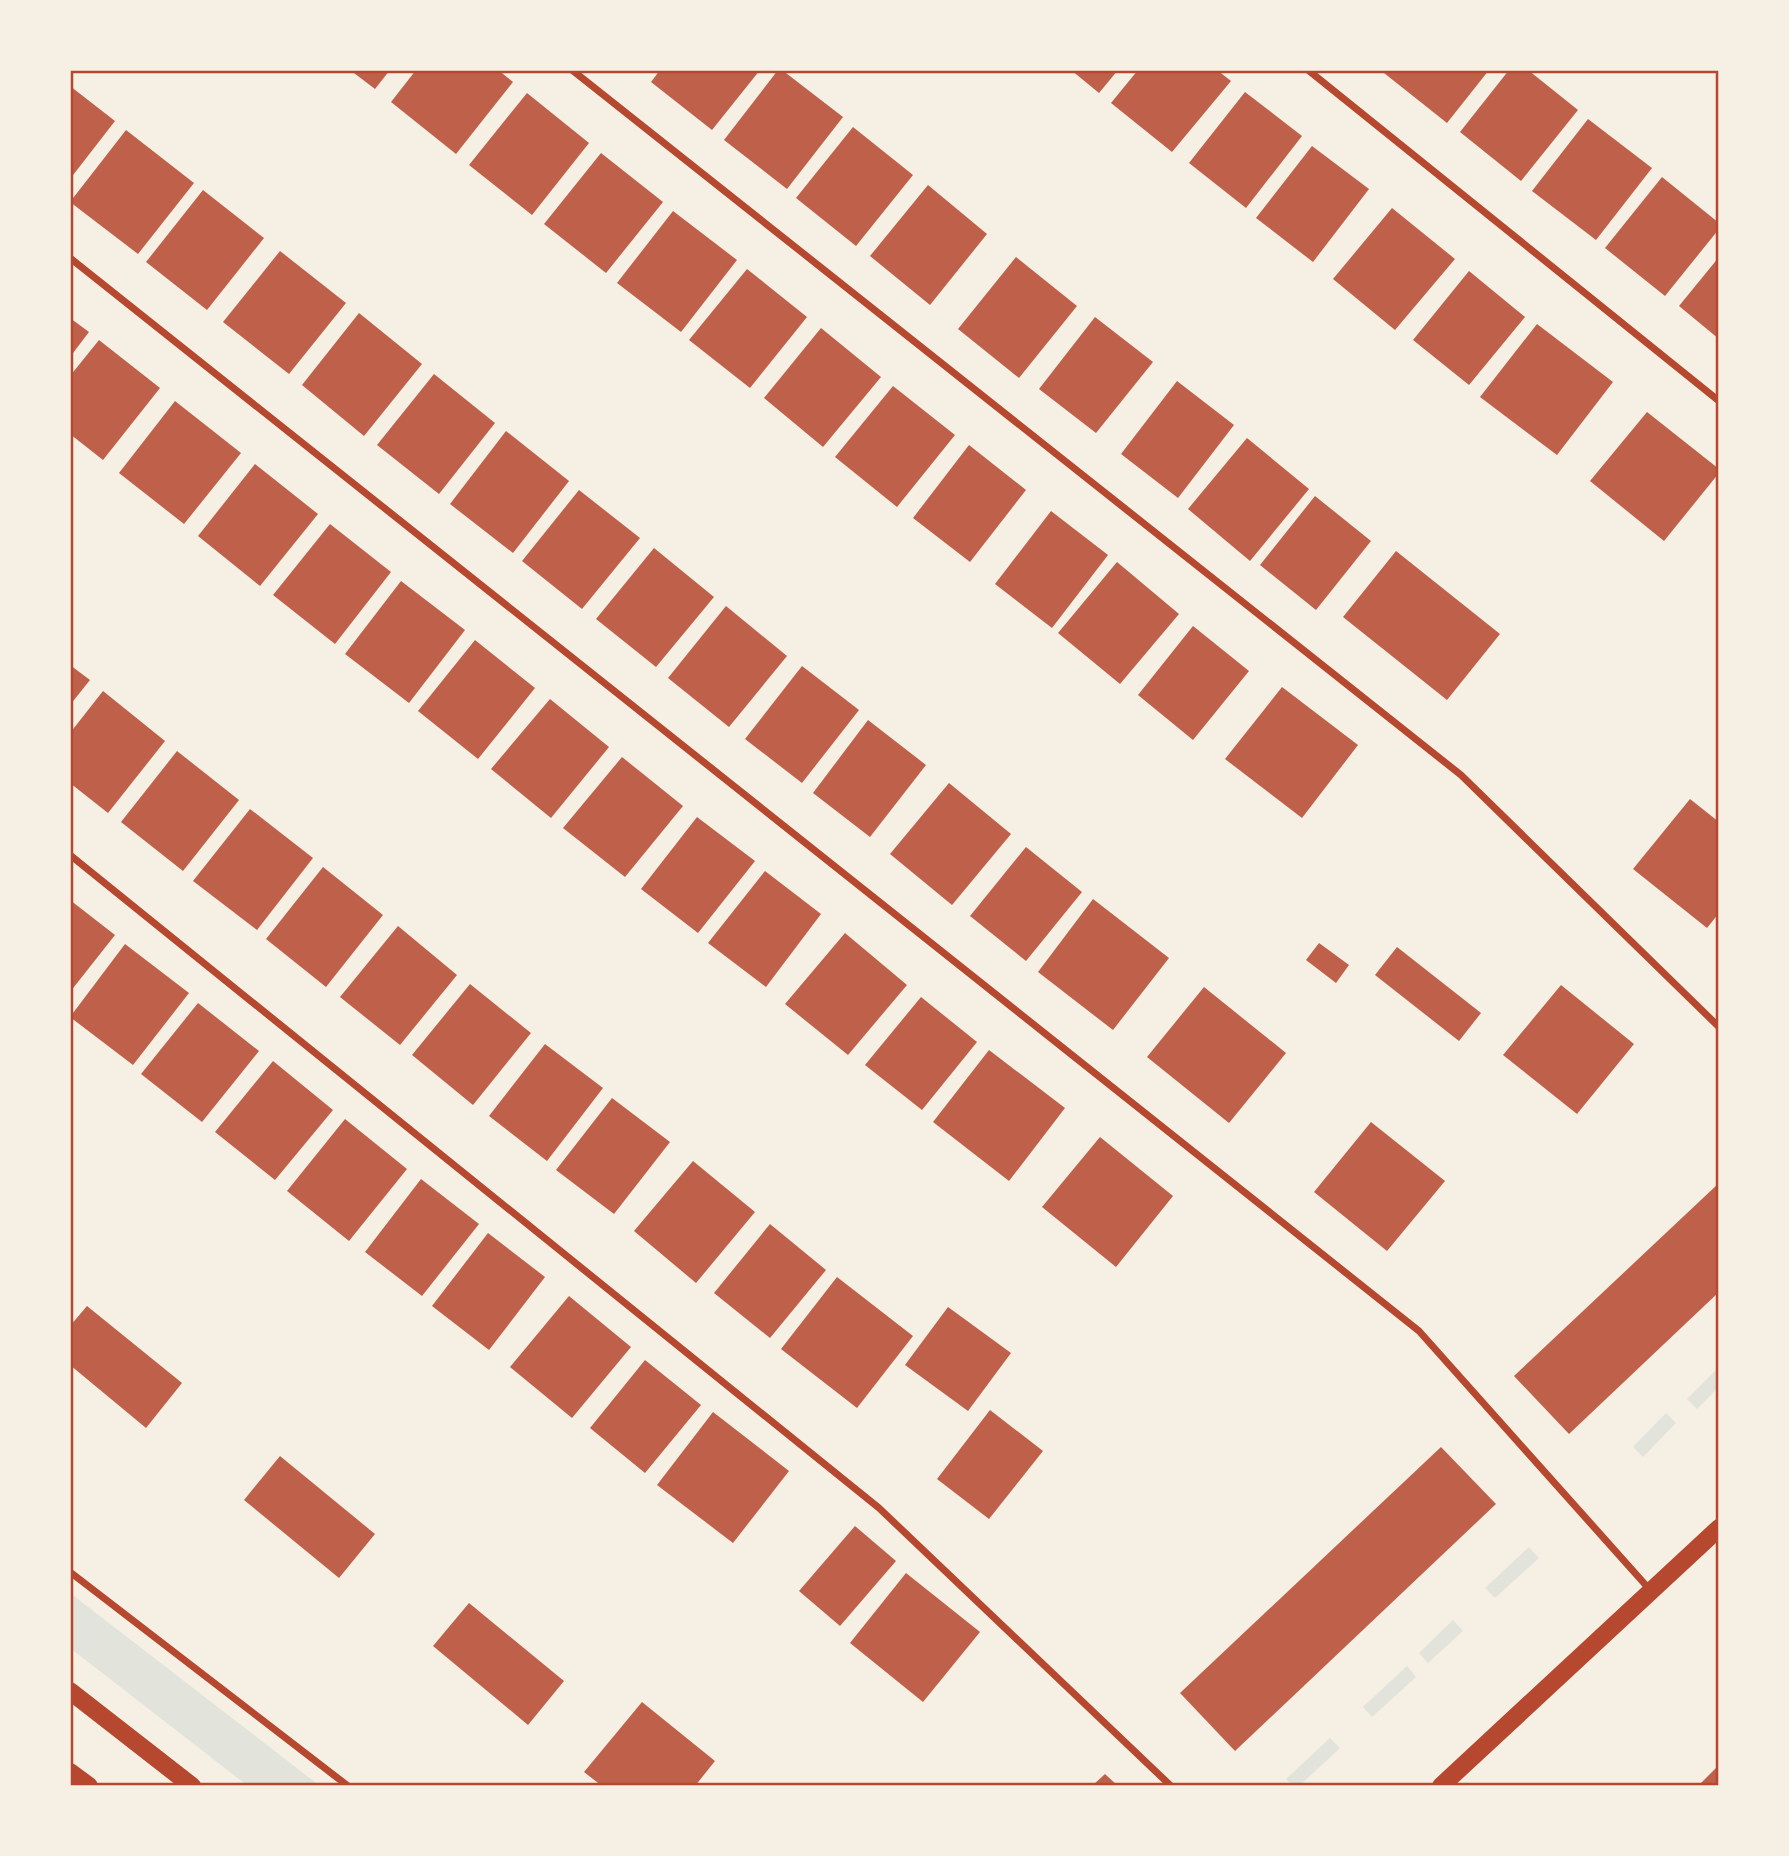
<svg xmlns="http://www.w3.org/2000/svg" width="1789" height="1856" viewBox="0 0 1789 1856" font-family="'Sofia Sans Condensed',sans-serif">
	<rect width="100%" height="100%" fill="#f6efe4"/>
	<g fill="#e2e4dc">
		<path d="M 1719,1367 L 1719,1387 L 1697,1409 L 1687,1399 Z"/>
		<path d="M 1666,1413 L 1676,1423 L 1643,1457 L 1633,1447 Z"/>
		<path d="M 1529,1547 L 1539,1558 L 1495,1598 L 1485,1588 Z"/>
		<path d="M 70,1593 L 320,1786 L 248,1786 L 70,1648 Z"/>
		<path d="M 1453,1620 L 1463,1631 L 1428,1663 L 1419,1653 Z"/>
		<path d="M 1407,1666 L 1416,1677 L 1372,1717 L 1363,1707 Z"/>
		<path d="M 1330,1738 L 1340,1748 L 1299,1786 L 1293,1786 L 1286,1779 Z"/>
	</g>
	<g fill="#bf614a">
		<path d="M 350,70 L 390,70 L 375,89 Z"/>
		<path d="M 416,70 L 498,70 L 513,82 L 456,154 L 391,102 Z"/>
		<path d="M 660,70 L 760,70 L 712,130 L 651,82 Z"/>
		<path d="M 778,70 L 782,70 L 843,117 L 787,189 L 724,140 Z"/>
		<path d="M 1071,70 L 1118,70 L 1099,93 Z"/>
		<path d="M 1138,70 L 1217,70 L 1231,81 L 1172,152 L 1111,103 Z"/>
		<path d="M 1387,70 L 1489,70 L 1447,123 L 1384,73 Z"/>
		<path d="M 1509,70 L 1528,70 L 1578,110 L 1521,181 L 1460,132 Z"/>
		<path d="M 70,86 L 115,121 L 70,179 Z"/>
		<path d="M 1245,92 L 1302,136 L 1246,208 L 1189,163 Z"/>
		<path d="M 527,93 L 589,143 L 532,215 L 469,165 Z"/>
		<path d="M 1588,119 L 1652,168 L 1596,240 L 1532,191 Z"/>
		<path d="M 853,127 L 913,175 L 856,246 L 796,198 Z"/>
		<path d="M 126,130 L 194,183 L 138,254 L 70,202 Z"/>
		<path d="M 1312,146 L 1369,189 L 1313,262 L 1256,218 Z"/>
		<path d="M 601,153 L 663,202 L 606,273 L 544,224 Z"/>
		<path d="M 1662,177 L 1719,223 L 1719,229 L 1665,296 L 1605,248 Z"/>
		<path d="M 928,185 L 987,234 L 930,305 L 870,256 Z"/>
		<path d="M 203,190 L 264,238 L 207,310 L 146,262 Z"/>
		<path d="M 1392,208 L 1455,259 L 1395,330 L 1333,279 Z"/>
		<path d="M 673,211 L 737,260 L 681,332 L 617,283 Z"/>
		<path d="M 280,251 L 346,303 L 289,374 L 223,322 Z"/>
		<path d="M 1016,257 L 1077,306 L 1019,378 L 958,329 Z"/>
		<path d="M 1719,257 L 1719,339 L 1679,306 Z"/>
		<path d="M 747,269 L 807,317 L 750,388 L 689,340 Z"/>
		<path d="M 1469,271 L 1525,317 L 1469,385 L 1413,340 Z"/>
		<path d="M 359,313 L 422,364 L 364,436 L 302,385 Z"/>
		<path d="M 1095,317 L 1153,362 L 1096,433 L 1039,389 Z"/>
		<path d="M 70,318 L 89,332 L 70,357 Z"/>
		<path d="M 1537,324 L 1613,382 L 1557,455 L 1480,397 Z"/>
		<path d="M 821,328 L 881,377 L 823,447 L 764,398 Z"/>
		<path d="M 99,340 L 160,388 L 103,460 L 70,434 L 70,376 Z"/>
		<path d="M 434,374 L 495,423 L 439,494 L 377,445 Z"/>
		<path d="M 1177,381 L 1234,425 L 1178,498 L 1121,454 Z"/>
		<path d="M 893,386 L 955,435 L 897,507 L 835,457 Z"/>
		<path d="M 175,401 L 241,453 L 184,524 L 119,473 Z"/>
		<path d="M 1647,412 L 1719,469 L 1719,473 L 1664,541 L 1590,481 Z"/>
		<path d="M 506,431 L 569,481 L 513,553 L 450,504 Z"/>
		<path d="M 1247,438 L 1309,489 L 1250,561 L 1188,509 Z"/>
		<path d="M 969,445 L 1026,490 L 970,562 L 913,518 Z"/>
		<path d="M 255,464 L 318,514 L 260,586 L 198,536 Z"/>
		<path d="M 579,490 L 640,538 L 582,609 L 522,561 Z"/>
		<path d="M 1315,496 L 1371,541 L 1316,610 L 1260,565 Z"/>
		<path d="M 1051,511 L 1108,555 L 1052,628 L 995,584 Z"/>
		<path d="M 330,524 L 391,572 L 335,644 L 273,595 Z"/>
		<path d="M 654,548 L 714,597 L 656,667 L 596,619 Z"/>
		<path d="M 1396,551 L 1500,634 L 1447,700 L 1343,617 Z"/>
		<path d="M 1117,562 L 1179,614 L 1120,684 L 1058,633 Z"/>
		<path d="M 401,581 L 465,630 L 409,703 L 345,654 Z"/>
		<path d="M 726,606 L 787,656 L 729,727 L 668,678 Z"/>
		<path d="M 1193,626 L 1249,671 L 1193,740 L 1138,695 Z"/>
		<path d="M 475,640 L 535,688 L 478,759 L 418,711 Z"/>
		<path d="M 70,665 L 90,680 L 70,705 Z"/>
		<path d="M 802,666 L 859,710 L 802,783 L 745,739 Z"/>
		<path d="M 1282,687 L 1358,745 L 1302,818 L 1225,759 Z"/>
		<path d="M 103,691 L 165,741 L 108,813 L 70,783 L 70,733 Z"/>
		<path d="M 550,699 L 609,747 L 551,818 L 491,769 Z"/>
		<path d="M 868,720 L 926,765 L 870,837 L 813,793 Z"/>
		<path d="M 177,751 L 239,800 L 183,871 L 121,822 Z"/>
		<path d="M 622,757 L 683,806 L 625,877 L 563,828 Z"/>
		<path d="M 949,783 L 1011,834 L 952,905 L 890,854 Z"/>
		<path d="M 1690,799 L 1719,822 L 1719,913 L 1707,928 L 1633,869 Z"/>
		<path d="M 250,809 L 313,858 L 257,930 L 193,881 Z"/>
		<path d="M 697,817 L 755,861 L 698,933 L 641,889 Z"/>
		<path d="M 1026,847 L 1082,892 L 1026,961 L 970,916 Z"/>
		<path d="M 323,867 L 383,915 L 326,987 L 266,939 Z"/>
		<path d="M 765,871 L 821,914 L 766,987 L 708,943 Z"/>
		<path d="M 1093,899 L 1169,958 L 1113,1030 L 1038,972 Z"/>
		<path d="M 70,900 L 115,935 L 70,992 Z"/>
		<path d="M 398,926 L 457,975 L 400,1045 L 340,997 Z"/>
		<path d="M 845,933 L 907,985 L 848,1055 L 785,1004 Z"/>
		<path d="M 1319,943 L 1349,965 L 1336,983 L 1306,960 Z"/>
		<path d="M 125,944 L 189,993 L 133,1065 L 70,1017 Z"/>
		<path d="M 1397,947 L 1481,1013 L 1459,1041 L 1375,975 Z"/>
		<path d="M 470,984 L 531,1033 L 473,1105 L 412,1055 Z"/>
		<path d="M 1561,985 L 1634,1044 L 1577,1114 L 1503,1055 Z"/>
		<path d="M 1204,987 L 1286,1053 L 1229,1123 L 1147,1057 Z"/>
		<path d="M 921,997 L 977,1042 L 922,1110 L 865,1065 Z"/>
		<path d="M 198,1003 L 259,1051 L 202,1122 L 141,1074 Z"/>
		<path d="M 545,1044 L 603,1088 L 547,1161 L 489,1116 Z"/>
		<path d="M 989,1050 L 1065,1108 L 1009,1181 L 933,1122 Z"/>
		<path d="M 273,1061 L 333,1110 L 275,1180 L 215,1132 Z"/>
		<path d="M 612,1098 L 670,1142 L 614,1214 L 556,1170 Z"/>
		<path d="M 345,1119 L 407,1169 L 349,1241 L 287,1191 Z"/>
		<path d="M 1371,1122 L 1445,1181 L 1387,1251 L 1314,1192 Z"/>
		<path d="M 1100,1137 L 1173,1196 L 1116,1267 L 1042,1207 Z"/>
		<path d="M 693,1161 L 755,1212 L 696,1283 L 634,1231 Z"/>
		<path d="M 421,1179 L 479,1224 L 422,1296 L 365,1252 Z"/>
		<path d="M 1719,1183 L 1719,1292 L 1569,1434 L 1514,1376 Z"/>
		<path d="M 770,1224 L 826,1270 L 770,1338 L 714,1293 Z"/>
		<path d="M 488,1233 L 545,1277 L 489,1350 L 432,1306 Z"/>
		<path d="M 837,1277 L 913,1336 L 857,1408 L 781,1349 Z"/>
		<path d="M 569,1296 L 631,1347 L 572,1418 L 510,1367 Z"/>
		<path d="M 87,1306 L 182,1383 L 146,1428 L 70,1365 L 70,1326 Z"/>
		<path d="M 948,1307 L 1011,1353 L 968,1411 L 905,1365 Z"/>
		<path d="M 645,1360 L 701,1405 L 645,1473 L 590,1428 Z"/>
		<path d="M 990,1410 L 1043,1451 L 989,1519 L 937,1479 Z"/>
		<path d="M 713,1412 L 789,1471 L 733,1543 L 657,1485 Z"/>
		<path d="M 1441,1447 L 1496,1504 L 1235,1751 L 1180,1693 Z"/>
		<path d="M 280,1456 L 375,1534 L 339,1578 L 244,1500 Z"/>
		<path d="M 855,1526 L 896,1561 L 840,1626 L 799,1591 Z"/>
		<path d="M 906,1573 L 980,1632 L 923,1702 L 850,1643 Z"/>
		<path d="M 469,1603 L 564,1681 L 528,1725 L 433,1646 Z"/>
		<path d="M 642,1702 L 715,1761 L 695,1786 L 602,1786 L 584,1772 Z"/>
		<path d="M 1719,1765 L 1719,1786 L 1698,1786 Z"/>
		<path d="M 1105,1774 L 1118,1786 L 1092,1786 Z"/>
	</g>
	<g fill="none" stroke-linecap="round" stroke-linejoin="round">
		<g stroke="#b5482f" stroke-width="7">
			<path d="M 572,70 L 1461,775 L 1719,1027"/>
			<path d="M 1308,70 L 1719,401"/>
			<path d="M 70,258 L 1419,1331 L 1651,1591"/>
			<path d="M 70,855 L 879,1508 L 1171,1786"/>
			<path d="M 70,1572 L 348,1786"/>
		</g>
		<g stroke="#b5482f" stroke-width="18">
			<path d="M 70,1691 L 192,1786"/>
			<path d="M 70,1772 L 89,1786"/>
			<path d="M 1441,1786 L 1719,1528"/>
		</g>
	</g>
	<rect width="1789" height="1856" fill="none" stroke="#f6efe4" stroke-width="144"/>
	<rect x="72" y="72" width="1645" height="1712" fill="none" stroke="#b5482f" stroke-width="2.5"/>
</svg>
